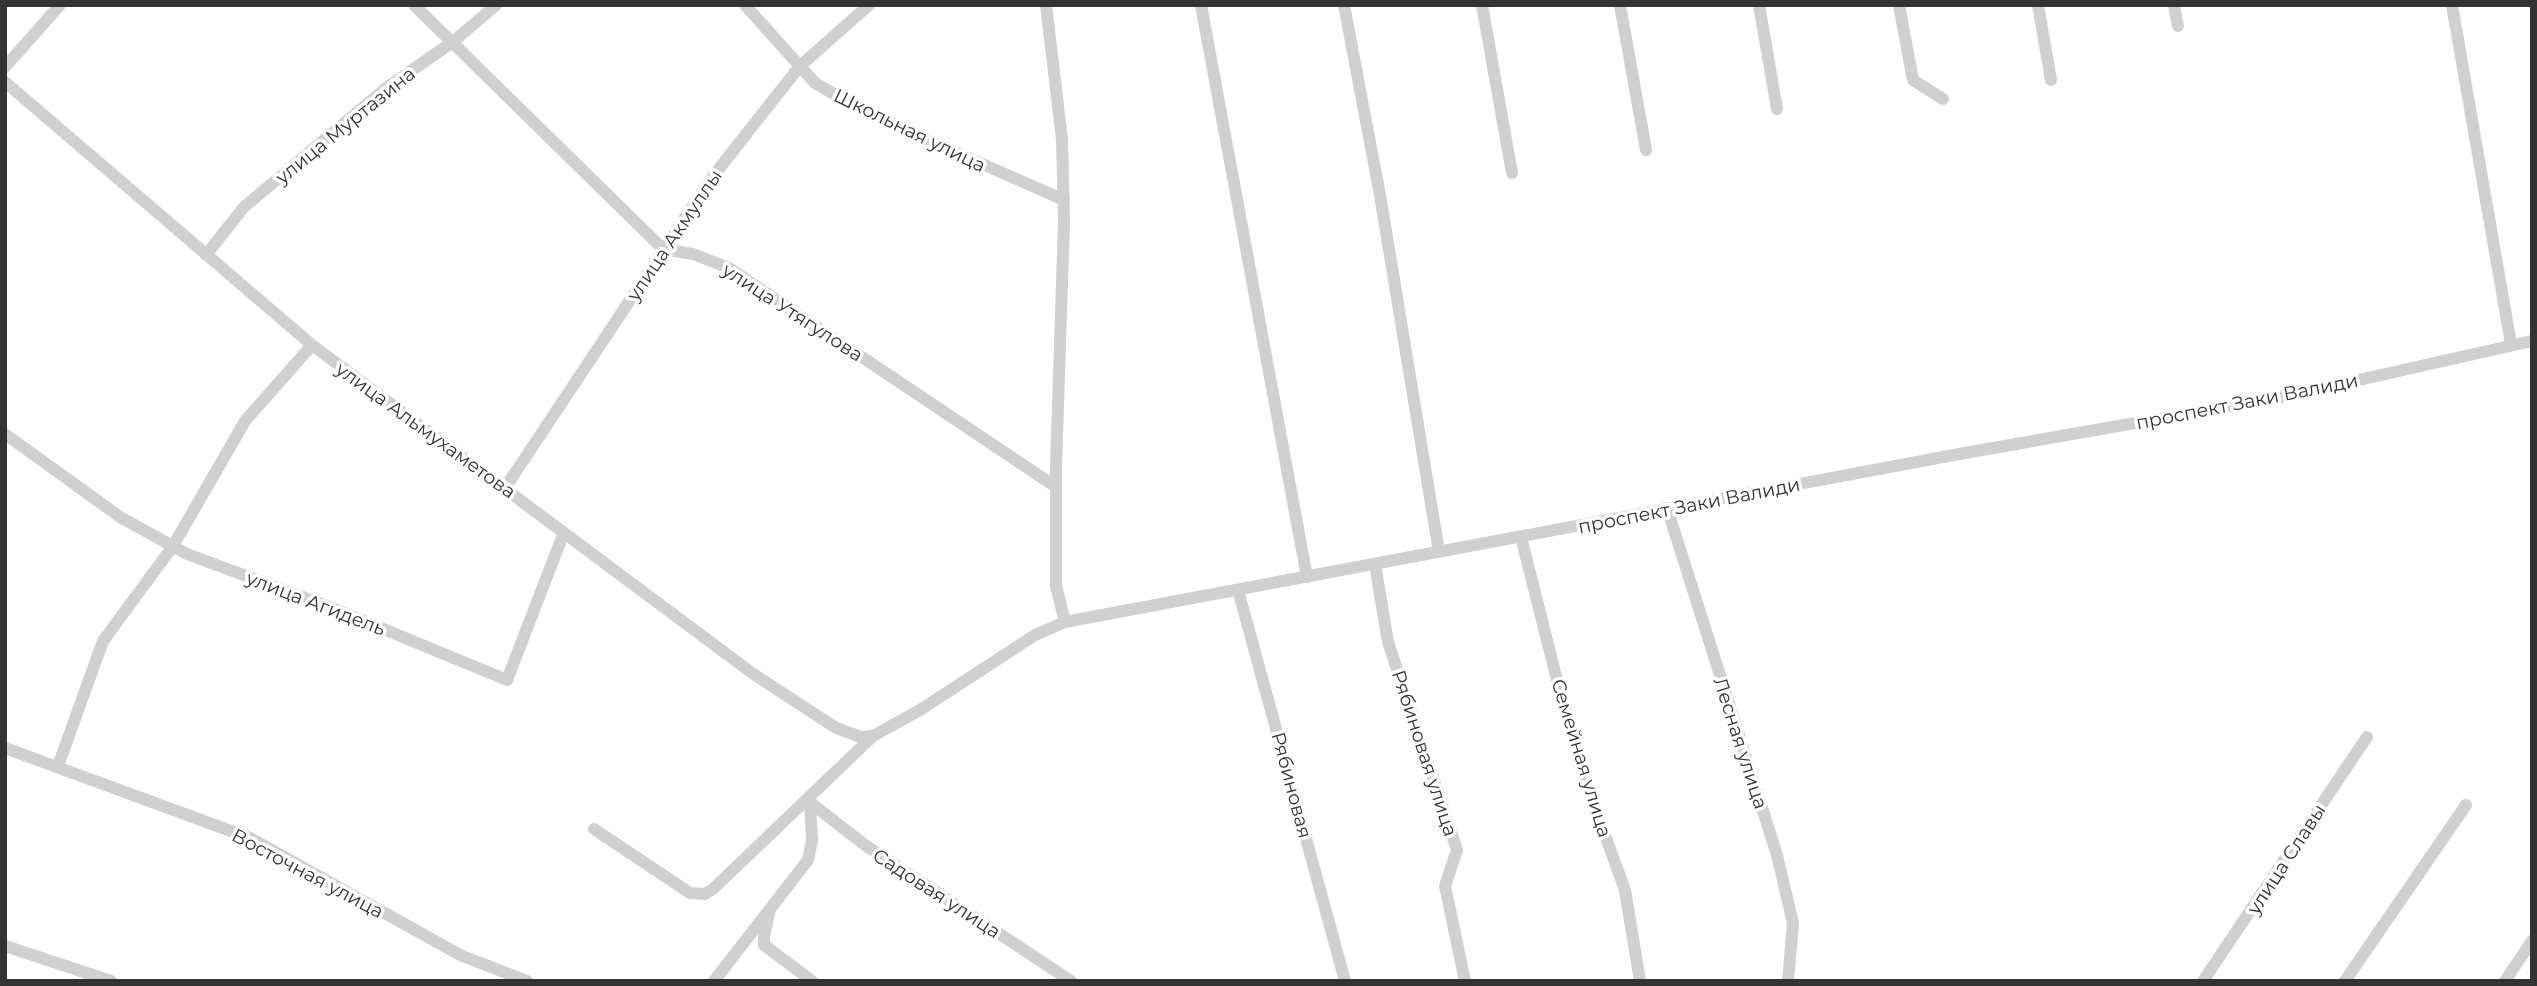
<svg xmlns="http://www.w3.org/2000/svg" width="2537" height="986" viewBox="0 0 2537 986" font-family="Montserrat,sans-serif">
	<rect width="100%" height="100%" fill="#fff"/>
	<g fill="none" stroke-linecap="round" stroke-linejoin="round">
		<g stroke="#d0d0d0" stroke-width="12">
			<path d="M 414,5 L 663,249 L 693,254 L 729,268 L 1056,487"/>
			<path d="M 745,5 L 815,83 L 867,113 L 1064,200"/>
			<path d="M 1046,5 L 1062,139 L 1064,222 L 1056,467 L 1056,586 L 1065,622"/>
			<path d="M 1201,5 L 1307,577"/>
			<path d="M 1344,5 L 1380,195 L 1439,552"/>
			<path d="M 1482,5 L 1512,173"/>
			<path d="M 1620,5 L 1646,150"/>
			<path d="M 1759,5 L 1777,109"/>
			<path d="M 1899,5 L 1913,80 L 1943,99"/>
			<path d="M 2038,5 L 2051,80"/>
			<path d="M 2174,5 L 2178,26"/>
			<path d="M 2452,5 L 2511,344"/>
			<path d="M 5,67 L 60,5"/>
			<path d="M 5,82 L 312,345 L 752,673 L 836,728 L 861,737 L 873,736"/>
			<path d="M 206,255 L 244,207 L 385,89 L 454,41 L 496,5"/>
			<path d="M 5,434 L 120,517 L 187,554 L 335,609 L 507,680 L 561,540"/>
			<path d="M 505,488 L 710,180 L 800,66 L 869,5"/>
			<path d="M 1667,508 L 1777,855 L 1793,923 L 1788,981"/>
			<path d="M 1521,537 L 1557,680 L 1594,805 L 1625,890 L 1640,981"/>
			<path d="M 1375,564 L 1388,642 L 1457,850 L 1445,886 L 1465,981"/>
			<path d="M 1238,590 L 1345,981"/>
			<path d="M 5,748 L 250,838 L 460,955 L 527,981"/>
			<path d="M 58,766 L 103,641 L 173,546 L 245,421 L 312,345"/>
			<path d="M 807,800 L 865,845 L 1071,981"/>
			<path d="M 594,829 L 690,893 L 705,894 L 713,889 L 873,736 L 920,710 L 1035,635 L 1065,622 L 1959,454 L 2283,397 L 2532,341"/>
			<path d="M 769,914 L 764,936 L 764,945 L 812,981"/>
			<path d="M 5,946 L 111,981"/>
			<path d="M 714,981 L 808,860 L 812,840 L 810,804"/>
			<path d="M 2203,981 L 2367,737"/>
			<path d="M 2345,981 L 2466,805"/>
			<path d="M 2505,981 L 2532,941"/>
		</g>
	</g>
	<g text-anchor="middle" stroke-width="7" stroke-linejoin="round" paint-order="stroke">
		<g font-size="19" fill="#333" stroke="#fff">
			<text transform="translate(345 125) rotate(-39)" y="7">улица Муртазина</text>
			<text transform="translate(910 130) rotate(26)" y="7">Школьная улица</text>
			<text transform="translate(674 235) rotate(-56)" y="7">улица Акмуллы</text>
			<text transform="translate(793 312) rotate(33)" y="7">улица Утягулова</text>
			<text transform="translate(2247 401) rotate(-11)" y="7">проспект Заки Валиди</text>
			<text transform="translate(426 430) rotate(36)" y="7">улица Альмухаметова</text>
			<text transform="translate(1689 505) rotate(-11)" y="7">проспект Заки Валиди</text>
			<text transform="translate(316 603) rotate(21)" y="7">улица Агидель</text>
			<text transform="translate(1741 743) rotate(72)" y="7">Лесная улица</text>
			<text transform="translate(1425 753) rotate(72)" y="7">Рябиновая улица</text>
			<text transform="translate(1582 758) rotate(73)" y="7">Семейная улица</text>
			<text transform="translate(1292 785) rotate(75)" y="7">Рябиновая</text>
			<text transform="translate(2286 859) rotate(-57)" y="7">улица Славы</text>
			<text transform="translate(308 873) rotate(28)" y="7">Восточная улица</text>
			<text transform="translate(937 893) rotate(33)" y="7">Садовая улица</text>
		</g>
	</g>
	<rect width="2537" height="986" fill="none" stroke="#333333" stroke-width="14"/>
</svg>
